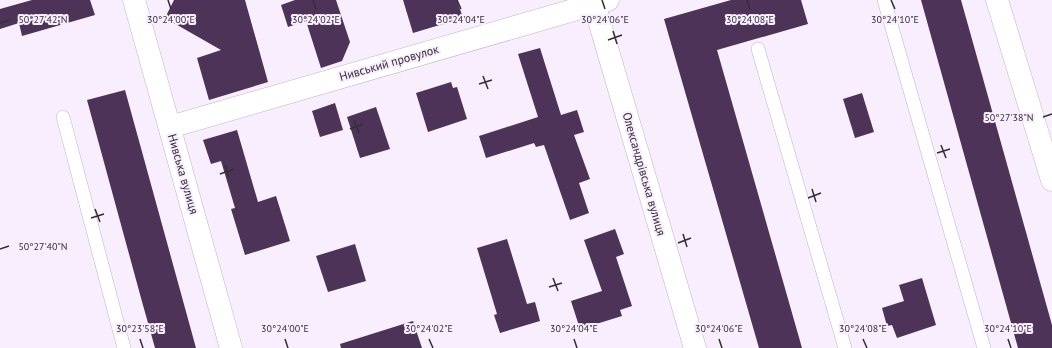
<svg xmlns="http://www.w3.org/2000/svg" width="1052" height="348" viewBox="0 0 1052 348" font-family="'PT Sans',sans-serif">
	<rect width="100%" height="100%" fill="#f8eefd"/>
	<g fill="#4d3358">
		<path d="M 32,0 L 90,0 L 95,15 L 22,36 L 19,23 L 0,29 L 0,9 Z"/>
		<path d="M 174,0 L 245,0 L 268,82 L 209,100 L 197,58 L 221,50 L 165,18 Z"/>
		<path d="M 295,0 L 336,0 L 350,42 L 342,61 L 321,68 L 306,21 L 288,27 L 281,5 Z"/>
		<path d="M 403,0 L 457,0 L 463,18 L 413,33 Z"/>
		<path d="M 731,0 L 801,0 L 808,24 L 717,50 L 802,348 L 759,348 L 664,19 Z"/>
		<path d="M 921,0 L 961,0 L 1052,325 L 1052,348 L 1018,348 Z"/>
		<path d="M 540,48 L 561,115 L 577,110 L 584,132 L 574,135 L 590,179 L 579,183 L 589,213 L 570,220 L 544,145 L 536,147 L 534,143 L 486,158 L 479,136 L 538,117 L 518,54 Z"/>
		<path d="M 451,82 L 453,88 L 457,87 L 467,119 L 428,132 L 416,93 Z"/>
		<path d="M 125,90 L 196,348 L 155,348 L 141,298 L 87,100 Z"/>
		<path d="M 862,93 L 874,132 L 855,138 L 843,99 Z"/>
		<path d="M 335,103 L 343,130 L 320,137 L 312,111 Z"/>
		<path d="M 376,107 L 390,149 L 360,158 L 347,117 Z"/>
		<path d="M 237,130 L 258,202 L 276,196 L 290,241 L 245,255 L 231,209 L 235,208 L 221,161 L 211,164 L 203,140 Z"/>
		<path d="M 615,229 L 624,254 L 616,257 L 632,306 L 620,310 L 622,316 L 580,329 L 571,301 L 602,291 L 584,240 Z"/>
		<path d="M 507,239 L 527,304 L 535,302 L 540,321 L 500,333 L 494,315 L 497,314 L 477,248 Z"/>
		<path d="M 355,244 L 366,281 L 328,292 L 316,256 Z"/>
		<path d="M 922,278 L 936,325 L 897,338 L 892,325 L 887,326 L 882,308 L 904,301 L 899,285 Z"/>
		<path d="M 413,321 L 422,348 L 341,348 L 340,344 Z"/>
	</g>
	<g fill="none" stroke-linecap="round" stroke-linejoin="round">
		<defs>
			<g id="service">
				<path d="M 884,0 L 984,348"/>
				<path d="M 758,49 L 845,348"/>
				<path d="M 63,117 L 124,348"/>
			</g>
			<g id="minor">
				<path d="M 134,0 L 231,348"/>
				<path d="M 593,0 L 695,348"/>
				<path d="M 997,0 L 1052,180"/>
				<path d="M 170,127 L 608,0"/>
			</g>
		</defs>
		<use href="#service" stroke="#c0b4c6" stroke-width="14"/>
		<use href="#minor" stroke="#c0b4c6" stroke-width="23"/>
		<use href="#service" stroke="#fff" stroke-width="13"/>
		<use href="#minor" stroke="#fff" stroke-width="22"/>
	</g>
	<path fill="none" stroke="#332e35" stroke-width="1.5" d="M 168,0 L 171,9M 313,0 L 316,9M 457,0 L 461,9M 602,0 L 605,9M 747,0 L 750,9M 891,0 L 895,9M 0,23 L 9,20M 613,31 L 617,44M 608,40 L 622,35M 483,76 L 488,89M 479,84 L 492,80M 1043,117 L 1052,114M 354,120 L 359,133M 350,129 L 363,124M 941,145 L 946,158M 937,153 L 950,149M 225,165 L 229,178M 220,174 L 234,169M 812,189 L 816,202M 808,198 L 821,193M 95,209 L 100,222M 91,218 L 104,214M 683,234 L 687,247M 678,243 L 691,238M 0,249 L 9,246M 553,278 L 558,291M 549,287 L 562,283M 140,339 L 143,348M 285,339 L 288,348M 429,339 L 433,348M 574,339 L 577,348M 719,339 L 722,348M 863,339 L 867,348M 1008,339 L 1011,348"/>
	<g text-anchor="middle" stroke-width="4" stroke-linejoin="round" paint-order="stroke">
		<g font-size="12" fill="#332e35" stroke="#f8eefd">
			<text transform="translate(389 63) rotate(-16)" y="4">Нивський провулок</text>
			<text transform="translate(183 174) rotate(74)" y="4">Нивська вулиця</text>
			<text transform="translate(644 174) rotate(74)" y="4">Олександрівська вулиця</text>
		</g>
	</g>
	<g font-size="10" text-anchor="middle" fill="#332e35" stroke="#f8eefd" stroke-width="4" stroke-linejoin="round" paint-order="stroke">
		<text x="171" y="23">30°24'00"E</text>
		<text x="316" y="23">30°24'02"E</text>
		<text x="461" y="23">30°24'04"E</text>
		<text x="605" y="23">30°24'06"E</text>
		<text x="750" y="23">30°24'08"E</text>
		<text x="895" y="23">30°24'10"E</text>
		<text x="43" y="23">50°27'42"N</text>
		<text x="1009" y="121">50°27'38"N</text>
		<text x="43" y="250">50°27'40"N</text>
		<text x="140" y="332">30°23'58"E</text>
		<text x="285" y="332">30°24'00"E</text>
		<text x="429" y="332">30°24'02"E</text>
		<text x="574" y="332">30°24'04"E</text>
		<text x="719" y="332">30°24'06"E</text>
		<text x="863" y="332">30°24'08"E</text>
		<text x="1008" y="332">30°24'10"E</text>
	</g>
</svg>
